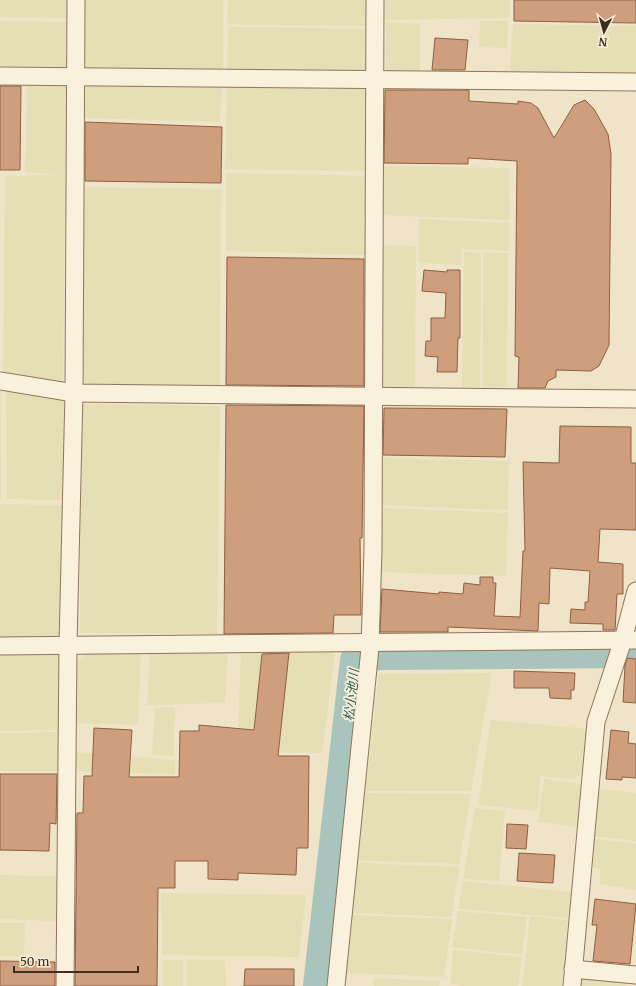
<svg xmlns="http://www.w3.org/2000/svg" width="636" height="986" viewBox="0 0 636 986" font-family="Merriweather,'Noto Sans JP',serif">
	<rect width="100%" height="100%" fill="#f0e4c8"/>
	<g fill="#e6deb5">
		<path d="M 0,0 L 67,0 L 67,18 L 0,17 Z"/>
		<path d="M 83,0 L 223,0 L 223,70 L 86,70 L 81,64 Z"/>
		<path d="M 228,0 L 369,0 L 369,26 L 227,24 Z"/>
		<path d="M 385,0 L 510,0 L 510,18 L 385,20 Z"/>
		<path d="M 0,21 L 67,22 L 66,68 L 0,66 Z"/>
		<path d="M 480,21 L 508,21 L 507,48 L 479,47 Z"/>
		<path d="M 386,22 L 420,24 L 420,74 L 386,72 Z"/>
		<path d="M 513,24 L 636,26 L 636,76 L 515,75 L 510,70 Z"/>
		<path d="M 228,27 L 368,29 L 367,72 L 227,70 Z"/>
		<path d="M 81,84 L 222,86 L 220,122 L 81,118 Z"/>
		<path d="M 27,85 L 66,86 L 63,384 L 3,373 L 5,176 L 60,175 L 25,172 Z"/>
		<path d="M 227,85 L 366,87 L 367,171 L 225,169 Z"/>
		<path d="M 383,166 L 509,168 L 510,220 L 382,215 Z"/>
		<path d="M 226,173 L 367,176 L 366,255 L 226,251 Z"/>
		<path d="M 83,187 L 221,189 L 220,386 L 83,384 Z"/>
		<path d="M 419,219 L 509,223 L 509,251 L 461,249 L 461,265 L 419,263 Z"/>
		<path d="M 382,245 L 416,246 L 415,387 L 381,387 Z"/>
		<path d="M 464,252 L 481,253 L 480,387 L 462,387 Z"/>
		<path d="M 483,252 L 508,253 L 507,387 L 483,387 Z"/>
		<path d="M 0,391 L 1,392 L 1,499 L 0,499 Z"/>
		<path d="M 6,391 L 64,400 L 64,500 L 7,499 Z"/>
		<path d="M 80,404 L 220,406 L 217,634 L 80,633 Z"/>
		<path d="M 379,458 L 509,461 L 508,510 L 379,505 Z"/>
		<path d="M 0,504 L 63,505 L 61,639 L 0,639 Z"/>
		<path d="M 379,508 L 508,513 L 506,576 L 378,572 Z"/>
		<path d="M 329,650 L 335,655 L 322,753 L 237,752 L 241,651 Z"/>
		<path d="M 150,652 L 228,652 L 225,703 L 147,705 Z"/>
		<path d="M 141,653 L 138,725 L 75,723 L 76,663 L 85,654 Z"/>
		<path d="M 0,654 L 57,655 L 61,660 L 59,730 L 0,731 Z"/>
		<path d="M 492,673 L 471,791 L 365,791 L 379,674 Z"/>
		<path d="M 175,707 L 174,756 L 152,755 L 155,708 Z"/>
		<path d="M 491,720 L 588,729 L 583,772 L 574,779 L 541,776 L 537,811 L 478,805 Z"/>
		<path d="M 59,732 L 58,771 L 0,771 L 0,733 Z"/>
		<path d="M 75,752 L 175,760 L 175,774 L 75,771 Z"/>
		<path d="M 544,779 L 582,784 L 577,827 L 538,822 Z"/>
		<path d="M 597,789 L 636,793 L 636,841 L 592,836 Z"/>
		<path d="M 365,793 L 471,794 L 459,864 L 357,860 Z"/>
		<path d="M 475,808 L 505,811 L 499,881 L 463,879 Z"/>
		<path d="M 591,838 L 636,844 L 636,890 L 600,884 L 600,869 L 588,866 Z"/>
		<path d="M 358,863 L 459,867 L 452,917 L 351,913 Z"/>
		<path d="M 0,875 L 58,876 L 56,921 L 0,919 Z"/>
		<path d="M 463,881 L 571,892 L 568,918 L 458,909 Z"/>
		<path d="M 161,893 L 306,895 L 299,957 L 162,955 Z"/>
		<path d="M 458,911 L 527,917 L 522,955 L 452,947 Z"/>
		<path d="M 352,915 L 452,919 L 444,977 L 345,973 Z"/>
		<path d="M 530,916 L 568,920 L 562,986 L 522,986 Z"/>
		<path d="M 0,923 L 25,923 L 24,957 L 0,956 Z"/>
		<path d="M 453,950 L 522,957 L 518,986 L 465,986 L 450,984 Z"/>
		<rect x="163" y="960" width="20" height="26"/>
		<path d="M 187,960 L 225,960 L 226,986 L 187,986 Z"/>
		<path d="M 581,977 L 626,982 L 626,986 L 581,986 Z"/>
		<path d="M 374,978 L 440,981 L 439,986 L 374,986 Z"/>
	</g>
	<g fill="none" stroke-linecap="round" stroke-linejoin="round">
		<path stroke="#a9c4bc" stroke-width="30" d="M 318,986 L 355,660 L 361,656 L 385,655 L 636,653"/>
	</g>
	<g fill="#cf9f7d" stroke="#8d5f41">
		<path d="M 514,0 L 636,0 L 636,23 L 514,21 Z"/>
		<path d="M 435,38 L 468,40 L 465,70 L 432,70 Z"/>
		<path d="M 0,86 L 21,86 L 20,170 L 0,170 Z"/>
		<path d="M 385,90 L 469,90 L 469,101 L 518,104 L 518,101 L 531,103 L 538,108 L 554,138 L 574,105 L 585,100 L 594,109 L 608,134 L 611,154 L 609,345 L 599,366 L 591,371 L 556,370 L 556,377 L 548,381 L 545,388 L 518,388 L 519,357 L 515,356 L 517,161 L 468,158 L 468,164 L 384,163 Z"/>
		<path d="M 85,122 L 222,127 L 221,183 L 85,181 Z"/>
		<path d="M 227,257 L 364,259 L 364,386 L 226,385 Z"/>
		<path d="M 424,270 L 447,272 L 447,270 L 460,270 L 460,338 L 458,338 L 457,372 L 437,372 L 438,357 L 425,356 L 426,341 L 431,341 L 431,318 L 445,318 L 446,293 L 422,291 Z"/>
		<path d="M 226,405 L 364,406 L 362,538 L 360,538 L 361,615 L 334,615 L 333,633 L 224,634 Z"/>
		<path d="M 384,408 L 507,409 L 505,457 L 383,455 Z"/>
		<path d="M 560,426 L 631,427 L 631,463 L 636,463 L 636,530 L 600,529 L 598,562 L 623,564 L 623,594 L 617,594 L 615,630 L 603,630 L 603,624 L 570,623 L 571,609 L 585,610 L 585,602 L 588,602 L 590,571 L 550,568 L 549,604 L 539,603 L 538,631 L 448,627 L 448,632 L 380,632 L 382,589 L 439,594 L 439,592 L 463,594 L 464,583 L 480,585 L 480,577 L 493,577 L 493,583 L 496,583 L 494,616 L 520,617 L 523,551 L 525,551 L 523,462 L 559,463 Z"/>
		<path d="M 289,653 L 278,756 L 309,756 L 308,848 L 297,848 L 296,875 L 238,873 L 238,880 L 208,879 L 208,861 L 175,861 L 175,888 L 158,888 L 157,986 L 75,986 L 77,813 L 83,813 L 84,776 L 92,776 L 94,728 L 132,730 L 129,777 L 179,777 L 180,731 L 199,731 L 199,725 L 254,730 L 262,654 Z"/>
		<path d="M 627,658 L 636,659 L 636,703 L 623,702 L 625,666 Z"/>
		<path d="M 514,671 L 575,673 L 574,690 L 571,690 L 571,699 L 550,698 L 549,688 L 514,688 Z"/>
		<path d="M 611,730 L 629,732 L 628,743 L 636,744 L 636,778 L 622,777 L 622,780 L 606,779 Z"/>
		<path d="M 0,774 L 57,774 L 56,824 L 50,823 L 49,851 L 0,850 Z"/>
		<path d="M 507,824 L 528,825 L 526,849 L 506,848 Z"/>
		<path d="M 519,853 L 555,855 L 553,883 L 517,881 Z"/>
		<path d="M 595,899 L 636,904 L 630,964 L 593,961 L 597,925 L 592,925 Z"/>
		<path d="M 0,961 L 55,962 L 55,986 L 0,986 Z"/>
		<path d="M 245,969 L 294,969 L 294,986 L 244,986 Z"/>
	</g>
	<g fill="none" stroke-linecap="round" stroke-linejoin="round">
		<defs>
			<g id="minor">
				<path d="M 0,76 L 636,82"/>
				<path d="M 0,381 L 74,393 L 636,399"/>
				<path d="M 0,646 L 636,640"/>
				<path d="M 573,969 L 636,975"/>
				<path d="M 65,986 L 68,645 L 74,393 L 76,0"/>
				<path d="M 336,986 L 370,648 L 373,549 L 375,0"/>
				<path d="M 572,986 L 596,722 L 623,640 L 636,591"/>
			</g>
		</defs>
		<use href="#minor" stroke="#8d765c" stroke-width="19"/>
		<use href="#minor" stroke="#faf1dc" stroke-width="17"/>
	</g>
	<g text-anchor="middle" stroke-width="3.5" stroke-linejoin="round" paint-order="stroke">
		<g font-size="13" font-style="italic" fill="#2f5d5a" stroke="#f7eed8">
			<text transform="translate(351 695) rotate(-84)" y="5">松小池川</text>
		</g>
	</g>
	<g transform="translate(604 32) rotate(186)" stroke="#f7eed8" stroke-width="3" paint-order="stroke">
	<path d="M0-3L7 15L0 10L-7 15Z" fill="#3d2e20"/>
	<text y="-6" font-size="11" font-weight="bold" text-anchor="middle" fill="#3d2e20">N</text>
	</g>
	<path d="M14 966v6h124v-6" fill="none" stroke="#3d2e20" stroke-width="2"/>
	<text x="20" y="966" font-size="12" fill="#3d2e20" stroke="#f7eed8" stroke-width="3" paint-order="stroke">50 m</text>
</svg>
